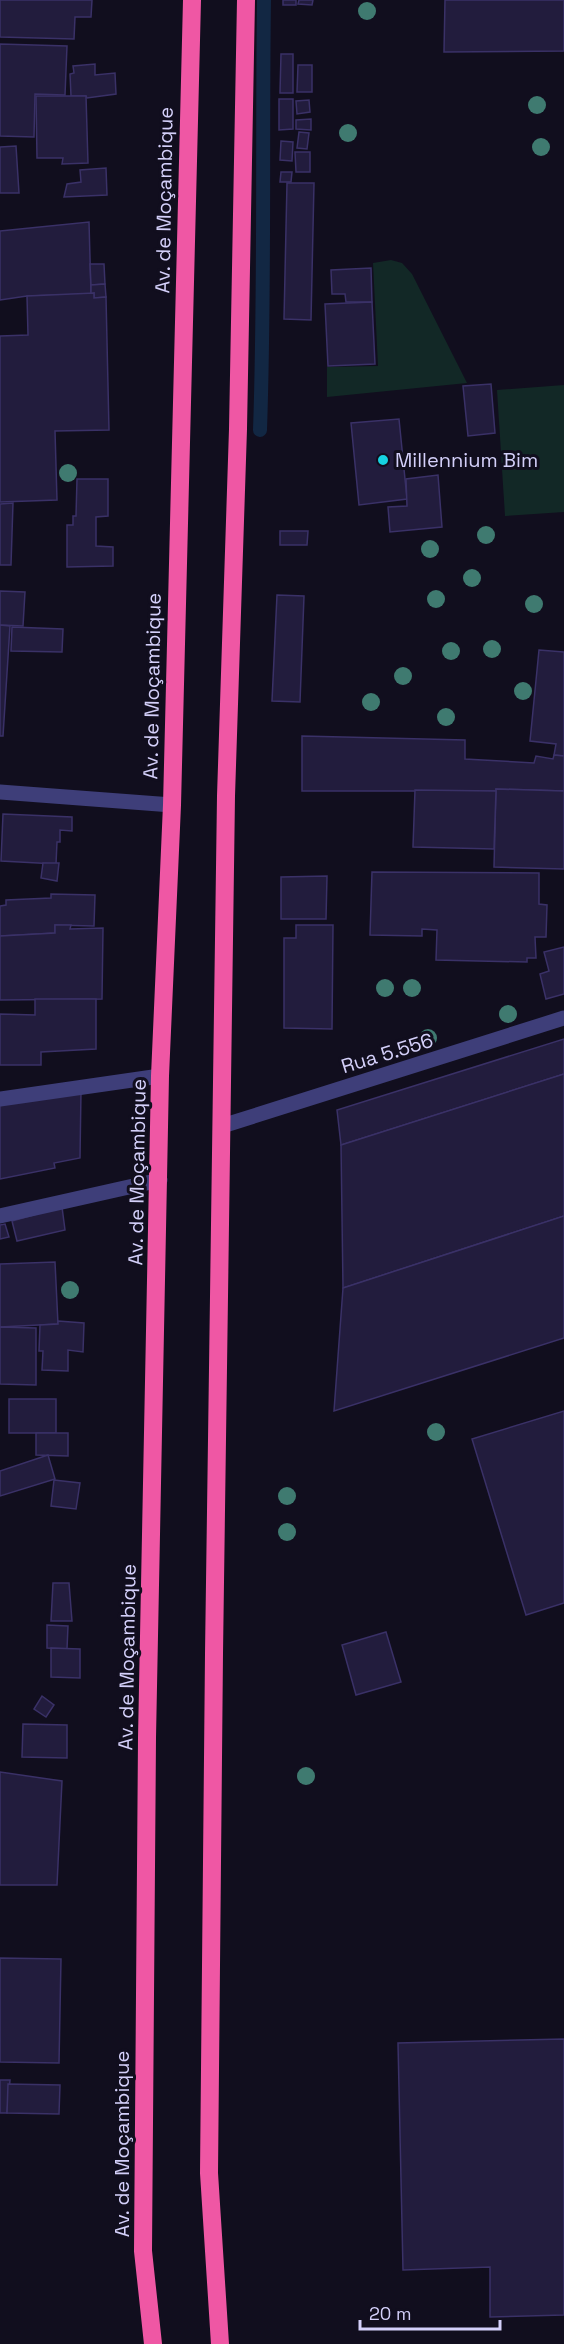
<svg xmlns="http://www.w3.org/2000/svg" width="564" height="2344" viewBox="0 0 564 2344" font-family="'Space Grotesk',sans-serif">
	<rect width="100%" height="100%" fill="#110e1e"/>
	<g fill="#122826">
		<path d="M 391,260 L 402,263 L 412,274 L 467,383 L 327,397 L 327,367 L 378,366 L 373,263 Z"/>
		<path d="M 564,385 L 564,512 L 505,516 L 497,390 Z"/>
	</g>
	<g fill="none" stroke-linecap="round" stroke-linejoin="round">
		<path stroke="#122743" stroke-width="14" d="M 260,430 C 265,287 262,143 264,0"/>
	</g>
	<g fill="#221c3d" stroke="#3a3167" stroke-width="1.5">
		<path d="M 0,0 L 92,0 L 91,17 L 75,17 L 74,39 L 0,37 Z"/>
		<rect x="283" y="0" width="13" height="5"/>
		<path d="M 299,0 L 313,0 L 312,5 L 298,4 Z"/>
		<path d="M 445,0 L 564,0 L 564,51 L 444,52 Z"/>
		<path d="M 0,44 L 67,46 L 65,95 L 35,94 L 34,137 L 0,136 Z"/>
		<path d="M 281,54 L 293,54 L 293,93 L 280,93 Z"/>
		<path d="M 95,64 L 95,75 L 115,73 L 116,94 L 87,98 L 86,96 L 71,96 L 70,74 L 74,73 L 73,66 Z"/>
		<path d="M 298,65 L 312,65 L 312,92 L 297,92 Z"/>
		<path d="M 36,96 L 86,96 L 88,163 L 62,164 L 63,158 L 37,158 Z"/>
		<path d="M 279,99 L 293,99 L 293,129 L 279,130 Z"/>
		<path d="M 309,100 L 310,112 L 297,114 L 296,101 Z"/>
		<path d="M 311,119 L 311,130 L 296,129 L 296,120 Z"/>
		<path d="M 299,132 L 309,133 L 307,149 L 297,148 Z"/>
		<path d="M 281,141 L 293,142 L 292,161 L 280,160 Z"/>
		<path d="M 16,146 L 19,193 L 0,193 L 0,147 Z"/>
		<path d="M 295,152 L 310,152 L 310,172 L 296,172 Z"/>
		<path d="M 106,168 L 107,195 L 64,197 L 67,184 L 81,182 L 80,170 Z"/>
		<path d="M 281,172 L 292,172 L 291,182 L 280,182 Z"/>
		<path d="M 287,183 L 314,183 L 311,320 L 284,319 Z"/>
		<path d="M 89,222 L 91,294 L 27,296 L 0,300 L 0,231 Z"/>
		<path d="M 90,264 L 104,264 L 105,284 L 91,285 Z"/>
		<path d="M 371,268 L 372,302 L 346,302 L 345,294 L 332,294 L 331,270 Z"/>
		<path d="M 105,284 L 106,297 L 94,298 L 94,293 L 91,294 L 91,285 Z"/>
		<path d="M 94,293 L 94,298 L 106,297 L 109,430 L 55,431 L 57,500 L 0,502 L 0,336 L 28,335 L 27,296 Z"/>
		<path d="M 372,302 L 375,364 L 328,366 L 325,304 Z"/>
		<path d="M 491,384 L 495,433 L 468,436 L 463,386 Z"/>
		<path d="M 399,419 L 407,499 L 359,505 L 351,423 Z"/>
		<path d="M 438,475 L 442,527 L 390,532 L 388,507 L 407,506 L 406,479 Z"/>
		<path d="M 77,479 L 108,479 L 108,516 L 96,517 L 96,546 L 113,547 L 113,566 L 67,567 L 67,525 L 73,525 L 73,516 L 76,516 Z"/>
		<path d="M 13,503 L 11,565 L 0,565 L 0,504 Z"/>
		<path d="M 280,531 L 308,531 L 307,545 L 280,545 Z"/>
		<path d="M 0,591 L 25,592 L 23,626 L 0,625 Z"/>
		<path d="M 277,595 L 304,596 L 300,702 L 272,701 Z"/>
		<path d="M 0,625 L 10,626 L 3,736 L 0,736 Z"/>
		<path d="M 12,627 L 63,629 L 62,652 L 11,651 Z"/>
		<path d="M 539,650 L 564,652 L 564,756 L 554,755 L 556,744 L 530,741 Z"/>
		<path d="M 302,736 L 465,740 L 465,759 L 534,763 L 536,756 L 553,759 L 554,755 L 564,756 L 564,791 L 496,789 L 496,791 L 302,791 Z"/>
		<path d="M 496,789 L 564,791 L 564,869 L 494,867 Z"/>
		<path d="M 415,790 L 496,791 L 494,849 L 413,847 Z"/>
		<path d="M 3,814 L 72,817 L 72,831 L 60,830 L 60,842 L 57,842 L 56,864 L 1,861 Z"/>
		<path d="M 43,863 L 59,863 L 57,881 L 41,878 Z"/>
		<path d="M 372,872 L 539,873 L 539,904 L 547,905 L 546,937 L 535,937 L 536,958 L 527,958 L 527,962 L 436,960 L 437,930 L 422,929 L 422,936 L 370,935 Z"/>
		<path d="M 327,876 L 326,919 L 281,919 L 281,877 Z"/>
		<path d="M 51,894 L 95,895 L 94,926 L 55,925 L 55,933 L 0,936 L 0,906 L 6,905 L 6,900 L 51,898 Z"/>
		<path d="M 55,925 L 71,925 L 70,929 L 103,928 L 102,999 L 0,1000 L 0,936 L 55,933 Z"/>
		<path d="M 296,925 L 333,925 L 332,1029 L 284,1028 L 284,938 L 296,938 Z"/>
		<path d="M 564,947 L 564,994 L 546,999 L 540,974 L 549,971 L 544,952 Z"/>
		<path d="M 35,999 L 96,999 L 96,1049 L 41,1052 L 41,1065 L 0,1065 L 0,1014 L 35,1015 Z"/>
		<path d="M 564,1039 L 564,1074 L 341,1145 L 337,1110 Z"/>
		<path d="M 564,1074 L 564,1216 L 343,1288 L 341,1145 Z"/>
		<path d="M 81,1091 L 80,1158 L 54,1163 L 55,1168 L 0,1179 L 0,1105 Z"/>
		<path d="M 62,1207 L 65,1230 L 17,1241 L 12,1221 Z"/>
		<path d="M 564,1216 L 564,1338 L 334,1411 L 343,1288 Z"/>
		<path d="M 5,1224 L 9,1237 L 0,1239 L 0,1225 Z"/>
		<path d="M 55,1262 L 58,1324 L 0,1327 L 0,1264 Z"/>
		<path d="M 58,1321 L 84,1323 L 83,1352 L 68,1350 L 68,1371 L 42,1370 L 43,1351 L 39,1351 L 40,1325 L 58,1324 Z"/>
		<path d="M 0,1327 L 36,1328 L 36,1385 L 0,1384 Z"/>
		<rect x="9" y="1399" width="47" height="34"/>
		<path d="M 564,1411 L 564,1603 L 526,1615 L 472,1439 Z"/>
		<path d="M 36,1433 L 68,1433 L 68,1456 L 36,1455 Z"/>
		<path d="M 48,1455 L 55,1479 L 0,1496 L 0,1471 Z"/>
		<path d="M 54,1480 L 80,1483 L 76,1509 L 51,1506 Z"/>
		<path d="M 53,1583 L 69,1583 L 72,1621 L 51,1621 Z"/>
		<path d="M 47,1625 L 68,1626 L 67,1649 L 47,1648 Z"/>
		<path d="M 386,1632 L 401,1682 L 356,1695 L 342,1645 Z"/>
		<path d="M 51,1648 L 80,1649 L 80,1678 L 51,1677 Z"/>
		<path d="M 42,1696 L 54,1705 L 46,1717 L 34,1709 Z"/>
		<path d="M 23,1724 L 67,1725 L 67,1758 L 22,1757 Z"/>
		<path d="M 0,1772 L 62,1781 L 57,1885 L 0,1885 Z"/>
		<path d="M 0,1958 L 61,1959 L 59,2063 L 0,2062 Z"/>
		<path d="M 564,2039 L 564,2315 L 490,2317 L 490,2267 L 403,2270 L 398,2043 Z"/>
		<path d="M 0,2080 L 10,2080 L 7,2113 L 0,2113 Z"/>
		<path d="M 8,2084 L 60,2085 L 59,2114 L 7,2113 Z"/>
	</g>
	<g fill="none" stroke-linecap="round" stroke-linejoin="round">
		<g stroke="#3e3e79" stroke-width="15">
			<path d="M 0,792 L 172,805"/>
			<path d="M 0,1099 L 160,1076"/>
			<path d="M 222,1126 L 564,1018"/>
			<path d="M 0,1216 L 160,1180"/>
		</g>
		<g stroke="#ef57a4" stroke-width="18">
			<path d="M 153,2344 L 143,2251 L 147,1738 L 160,1076 L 172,805 L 192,0"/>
			<path d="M 220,2344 L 209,2173 L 214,1654 L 226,796 L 238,429 L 246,0"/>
		</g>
	</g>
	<g fill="#3f7a70">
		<circle cx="367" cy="11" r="9"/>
		<circle cx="537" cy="105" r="9"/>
		<circle cx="348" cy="133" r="9"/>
		<circle cx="541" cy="147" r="9"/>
		<circle cx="68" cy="473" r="9"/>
		<circle cx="486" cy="535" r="9"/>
		<circle cx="430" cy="549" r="9"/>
		<circle cx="472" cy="578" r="9"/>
		<circle cx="436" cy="599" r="9"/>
		<circle cx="534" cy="604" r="9"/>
		<circle cx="492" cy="649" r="9"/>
		<circle cx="451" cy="651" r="9"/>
		<circle cx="403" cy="676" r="9"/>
		<circle cx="523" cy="691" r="9"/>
		<circle cx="371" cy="702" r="9"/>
		<circle cx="446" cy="717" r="9"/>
		<circle cx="385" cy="988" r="9"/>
		<circle cx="412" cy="988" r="9"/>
		<circle cx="508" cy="1014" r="9"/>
		<circle cx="428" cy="1038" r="9"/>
		<circle cx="70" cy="1290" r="9"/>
		<circle cx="436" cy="1432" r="9"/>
		<circle cx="287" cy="1496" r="9"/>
		<circle cx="287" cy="1532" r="9"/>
		<circle cx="306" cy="1776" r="9"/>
	</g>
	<circle fill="#16d2e1" stroke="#110e1e" stroke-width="2" cx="383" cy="460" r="6"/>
	<g text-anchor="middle" stroke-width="6" stroke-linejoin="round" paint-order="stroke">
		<g font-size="20" fill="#d4d0fa" stroke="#110e1e">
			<text transform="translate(164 200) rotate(-89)" y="7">Av. de Moçambique</text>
			<text transform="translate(152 686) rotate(-89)" y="7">Av. de Moçambique</text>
			<text transform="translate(387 1053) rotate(-17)" y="7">Rua 5.556</text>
			<text transform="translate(137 1172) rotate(-89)" y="7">Av. de Moçambique</text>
			<text transform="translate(127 1657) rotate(-89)" y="7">Av. de Moçambique</text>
			<text transform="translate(122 2144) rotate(-90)" y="7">Av. de Moçambique</text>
		</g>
		<g font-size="20" fill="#d4d0fa" stroke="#110e1e" text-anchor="start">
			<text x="395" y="467">Millennium Bim</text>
		</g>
	</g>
	<path d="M360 2320v9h140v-9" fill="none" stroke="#d4d0fa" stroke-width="3"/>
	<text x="369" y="2320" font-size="18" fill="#d4d0fa" stroke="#110e1e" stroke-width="4.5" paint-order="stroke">20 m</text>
</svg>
